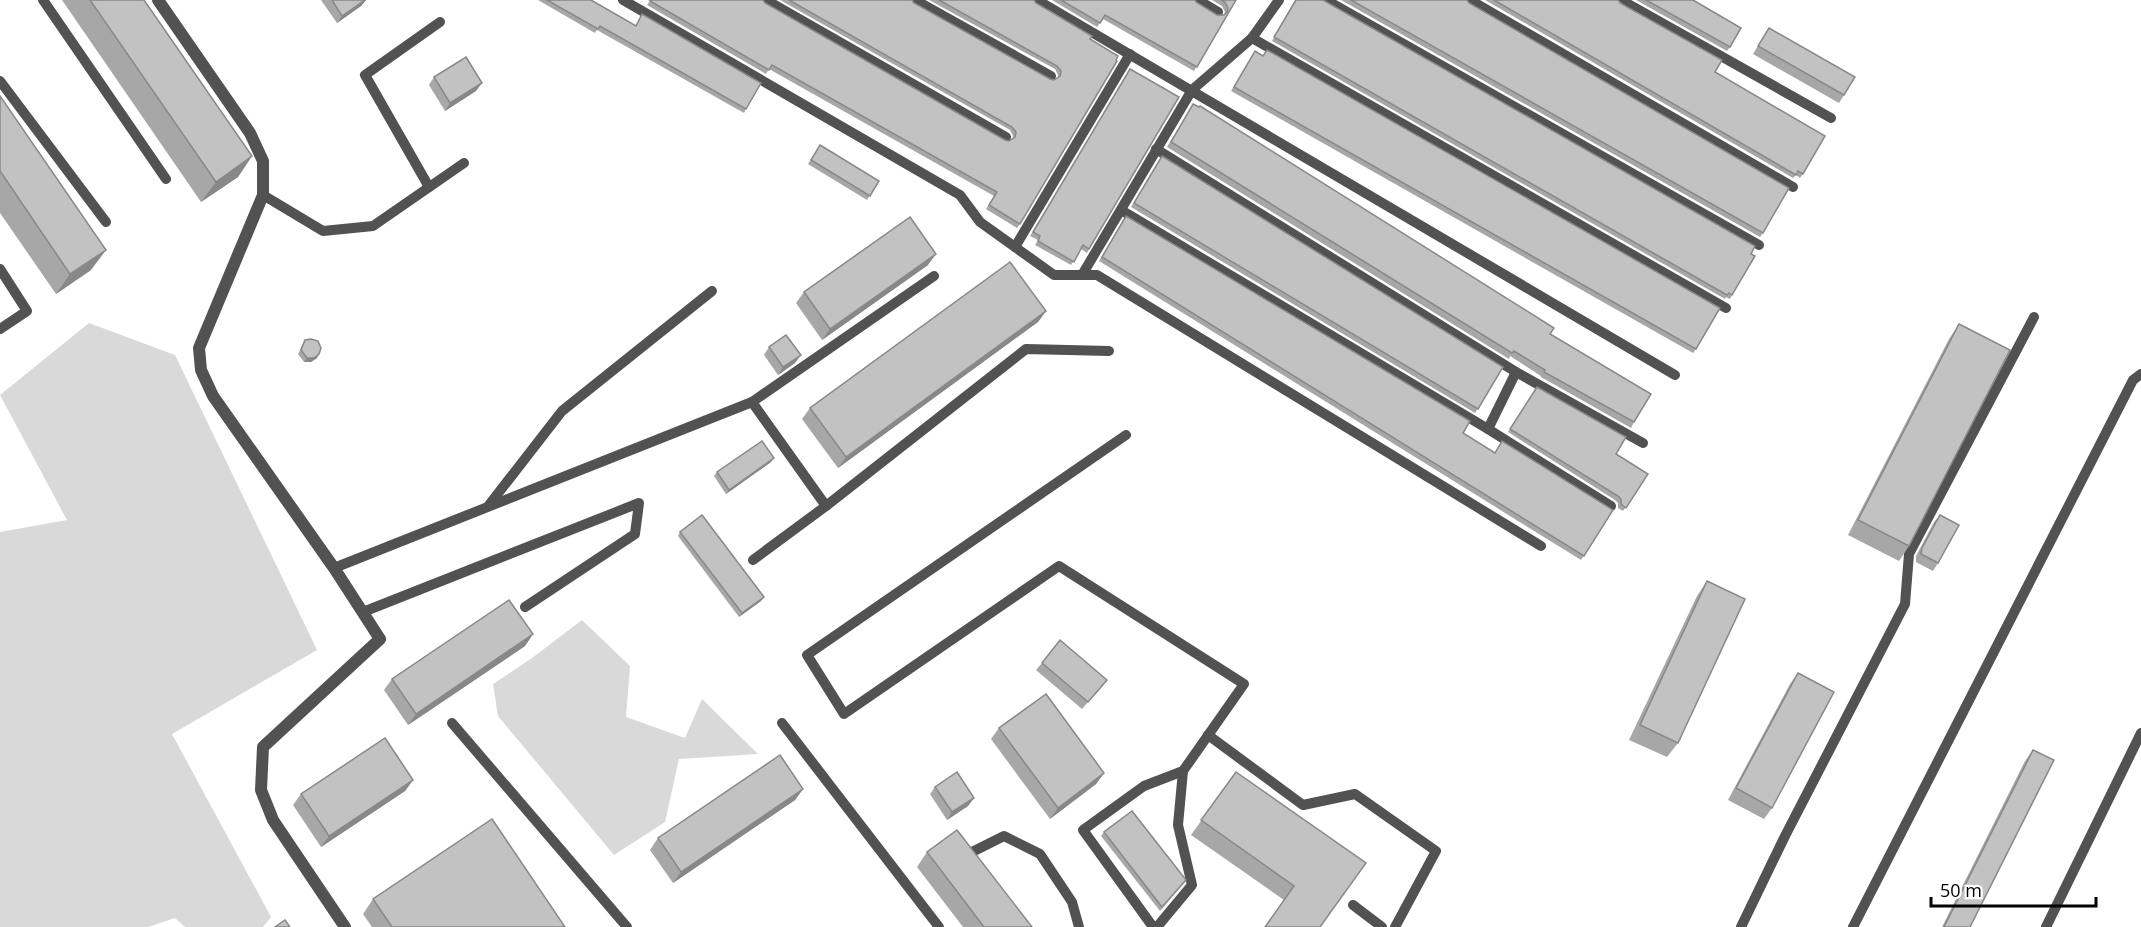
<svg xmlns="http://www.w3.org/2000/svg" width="2141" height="927" viewBox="0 0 2141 927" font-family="'Open Sans',sans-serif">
	<rect width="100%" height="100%" fill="#fff"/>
	<g fill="#d9d9d9">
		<path d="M 89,323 L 175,355 L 317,650 L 172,734 L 271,917 L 263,927 L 185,927 L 175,918 L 148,927 L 0,927 L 0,532 L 67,520 L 0,395 Z"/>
		<path d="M 582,620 L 630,666 L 626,717 L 685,738 L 702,699 L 758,754 L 679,759 L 665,822 L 614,855 L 498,716 L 493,684 L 532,658 Z"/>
	</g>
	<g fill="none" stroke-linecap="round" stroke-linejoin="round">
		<g stroke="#525252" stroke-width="10">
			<path d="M 43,0 L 166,179"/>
			<path d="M 623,0 L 960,195 L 980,222 L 1054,275 L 1097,275 L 1541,546"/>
			<path d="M 766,0 L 1006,137"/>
			<path d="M 915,0 L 1051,76"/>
			<path d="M 1037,0 L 1675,375"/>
			<path d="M 1198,0 L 1218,12"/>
			<path d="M 1326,0 L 1759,245"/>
			<path d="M 1470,0 L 1793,187"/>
			<path d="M 1621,0 L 1831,118"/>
			<path d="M 1252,38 L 1726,308"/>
			<path d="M 0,81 L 106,222"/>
			<path d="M 1156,149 L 1516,372 L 1643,443"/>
			<path d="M 429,187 L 365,75 L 440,22"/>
			<path d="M 263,195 L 323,231 L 373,226 L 464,163"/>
			<path d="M 1121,210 L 1488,429 L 1611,506"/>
			<path d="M 1015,247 L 1130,54"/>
			<path d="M 0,269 L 27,311 L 0,329"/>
			<path d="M 1082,275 L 1192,90 L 1252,38 L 1279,0"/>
			<path d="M 752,402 L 934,276"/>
			<path d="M 1488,429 L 1516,372"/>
			<path d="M 1126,435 L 807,655 L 844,714 L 1059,566 L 1244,684 L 1183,771 L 1178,825 L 1192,885 L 1157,927"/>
			<path d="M 489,505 L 562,411 L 712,291"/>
			<path d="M 753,560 L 826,506 L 1026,349 L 1109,351"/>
			<path d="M 334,568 L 752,402 L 826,506"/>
			<path d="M 363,612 L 639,503 L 635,534 L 525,607"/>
			<path d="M 452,723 L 627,927"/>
			<path d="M 782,723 L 939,927"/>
			<path d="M 1208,735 L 1303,805 L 1355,794 L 1436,851 L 1395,927"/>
			<path d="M 972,852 L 1004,836 L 1040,854 L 1072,902 L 1079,927"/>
			<path d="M 1353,905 L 1382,927"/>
			<path d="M 1153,927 L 1083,830 L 1144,786 L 1183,771"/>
			<path d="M 1741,927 L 1785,836 L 1905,604 L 1909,554 L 2034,317"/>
			<path d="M 1853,927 L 2133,380 L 2141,374"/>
			<path d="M 2046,927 L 2141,733"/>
		</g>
		<path stroke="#525252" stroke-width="12" d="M 158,0 L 250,133 L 263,161 L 263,195 L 199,348 L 201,370 L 213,396 L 334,568 L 380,639 L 263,747 L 261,790 L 273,820 L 345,927"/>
	</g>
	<g fill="#a7a7a7">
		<path d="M 62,0 L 144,0 L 252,156 L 238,177 L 201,202 Z"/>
		<path d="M 321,0 L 366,0 L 361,6 L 337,23 Z"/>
		<path d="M 538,0 L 591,0 L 635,26 L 642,14 L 746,109 L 744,113 L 597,30 L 595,33 Z"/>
		<path d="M 648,0 L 763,0 L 765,3 L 1005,140 L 1009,141 L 1013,138 L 1013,136 L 1010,130 L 780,0 L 912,0 L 914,3 L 1050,79 L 1054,80 L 1058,77 L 1058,75 L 1055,69 L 929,0 L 1034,0 L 1036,3 L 1090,39 L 1020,224 L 1017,228 L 986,209 L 994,196 L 769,69 L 766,74 L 647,5 L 650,1 Z"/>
		<path d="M 1052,0 L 1195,0 L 1196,2 L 1217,15 L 1224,15 L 1225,12 L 1222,6 L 1212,0 L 1236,0 L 1194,71 L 1103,19 L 1097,27 Z"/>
		<path d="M 1295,0 L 1751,254 L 1732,295 L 1730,299 L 1726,297 L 1725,299 L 1272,41 Z"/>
		<path d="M 1341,0 L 1467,0 L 1469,3 L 1763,233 L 1760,237 Z"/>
		<path d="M 1485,0 L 1618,0 L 1715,72 L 1803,174 L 1800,178 L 1796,175 L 1793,178 Z"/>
		<path d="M 1636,0 L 1693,0 L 1730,47 L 1727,51 Z"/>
		<path d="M 1769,28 L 1844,95 L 1839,103 L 1753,54 Z"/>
		<path d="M 1255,51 L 1696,349 L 1693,353 L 1231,91 Z"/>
		<path d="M 1128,73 L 1089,249 L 1087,253 L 1081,249 L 1071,265 L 1035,245 L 1038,240 L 1030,236 Z"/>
		<path d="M 434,77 L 476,91 L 445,111 L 429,85 Z"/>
		<path d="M 0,96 L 91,270 L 56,294 L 0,213 Z"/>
		<path d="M 1193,104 L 1550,334 L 1634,422 L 1631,428 L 1541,377 L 1541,376 L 1510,356 L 1509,359 L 1167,147 Z"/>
		<path d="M 820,145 L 879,181 L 867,200 L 808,164 Z"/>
		<path d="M 1159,160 L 1503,367 L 1475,413 L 1131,207 Z"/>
		<path d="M 1123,220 L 1495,453 L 1613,510 L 1581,560 L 1099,261 Z"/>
		<path d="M 928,265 L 822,340 L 796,303 L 804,292 Z"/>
		<path d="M 1046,311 L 1038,322 L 838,468 L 802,419 L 810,408 Z"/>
		<path d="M 1959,324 L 1909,546 L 1899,561 L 1848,535 L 1949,339 Z"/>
		<path d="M 305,340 L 317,358 L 311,362 L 304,362 L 298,354 Z"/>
		<path d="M 769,347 L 795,363 L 778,375 L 764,355 Z"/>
		<path d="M 1537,387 L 1616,454 L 1648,474 L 1623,511 L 1618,508 L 1618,503 L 1615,500 L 1508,432 Z"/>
		<path d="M 771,462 L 726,494 L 714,476 L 717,472 Z"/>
		<path d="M 1940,515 L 1938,563 L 1933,571 L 1916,562 L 1916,556 L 1934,522 Z"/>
		<path d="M 680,532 L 761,601 L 739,617 L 678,536 Z"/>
		<path d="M 1707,581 L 1678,743 L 1667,757 L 1629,740 L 1697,596 Z"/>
		<path d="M 533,634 L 525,646 L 408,725 L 384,690 L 392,679 Z"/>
		<path d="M 1042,663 L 1107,680 L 1082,709 L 1036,670 Z"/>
		<path d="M 1798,673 L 1772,808 L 1764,819 L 1728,800 L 1790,684 Z"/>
		<path d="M 999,728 L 1104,773 L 1096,784 L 1050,819 L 991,739 Z"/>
		<path d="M 2033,750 L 1970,927 L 1942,927 L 2025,761 Z"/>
		<path d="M 1236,772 L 1366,863 L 1284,900 L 1191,835 Z"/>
		<path d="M 413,780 L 405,791 L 321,847 L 293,805 L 301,794 Z"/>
		<path d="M 935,787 L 974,798 L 968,806 L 947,820 L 930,794 Z"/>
		<path d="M 803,789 L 795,800 L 673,883 L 650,850 L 658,838 Z"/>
		<path d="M 1104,832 L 1183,884 L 1160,911 L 1101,836 Z"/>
		<path d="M 927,852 L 1032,927 L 963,927 L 917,867 Z"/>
		<path d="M 373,899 L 565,927 L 372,927 L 363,914 Z"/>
	</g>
	<g fill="#888">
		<path d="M 365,0 L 366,0 L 361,6 L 337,23 L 342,16 Z"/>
		<path d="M 482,83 L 476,91 L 445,111 L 450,103 Z"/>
		<path d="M 252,156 L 238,177 L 201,202 L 216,182 Z"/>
		<path d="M 106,250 L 91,270 L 56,294 L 70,274 Z"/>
		<path d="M 936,254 L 928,265 L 822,340 L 830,329 Z"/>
		<path d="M 1046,311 L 1038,322 L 838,468 L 846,457 Z"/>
		<path d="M 319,354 L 317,358 L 311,362 L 304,362 L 307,358 Z"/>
		<path d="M 801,355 L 795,363 L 778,375 L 783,367 Z"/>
		<path d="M 774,458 L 771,462 L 726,494 L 729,490 Z"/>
		<path d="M 764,597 L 761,601 L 739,617 L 742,613 Z"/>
		<path d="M 533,634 L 525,646 L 408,725 L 416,714 Z"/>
		<path d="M 1104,773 L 1096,784 L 1050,819 L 1058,808 Z"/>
		<path d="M 413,780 L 405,791 L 321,847 L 329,836 Z"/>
		<path d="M 803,789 L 795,800 L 673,883 L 681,872 Z"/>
		<path d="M 974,798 L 968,806 L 947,820 L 952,812 Z"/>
	</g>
	<g fill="#c2c2c2" stroke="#888" stroke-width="1.5">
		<path d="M 90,0 L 144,0 L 252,156 L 216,182 Z"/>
		<path d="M 332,0 L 365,0 L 342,16 Z"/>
		<path d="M 547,0 L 591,0 L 636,26 L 642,14 L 761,83 L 746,109 L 600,26 L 598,29 Z"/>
		<path d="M 650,0 L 763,0 L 765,3 L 1005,140 L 1009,141 L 1015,137 L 1016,132 L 1012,127 L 789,0 L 912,0 L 914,3 L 1050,79 L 1054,80 L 1060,76 L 1061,71 L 1057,66 L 939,0 L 1034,0 L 1036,3 L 1092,36 L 1090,39 L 1118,56 L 1116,60 L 1117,61 L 1020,224 L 989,205 L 997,192 L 772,65 L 769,70 L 650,1 Z"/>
		<path d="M 1061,0 L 1195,0 L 1196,2 L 1217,15 L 1224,15 L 1227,12 L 1228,8 L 1225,2 L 1221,0 L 1236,0 L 1197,67 L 1105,15 L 1100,23 Z"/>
		<path d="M 1296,0 L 1323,0 L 1755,246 L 1751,254 L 1755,256 L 1732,295 L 1729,293 L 1727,295 L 1274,37 Z"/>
		<path d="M 1351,0 L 1467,0 L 1469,3 L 1789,188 L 1763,233 Z"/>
		<path d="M 1494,0 L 1618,0 L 1620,3 L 1722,60 L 1715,72 L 1825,136 L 1803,174 L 1798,171 L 1796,175 Z"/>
		<path d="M 1646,0 L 1693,0 L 1741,28 L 1730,47 Z"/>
		<path d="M 1769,28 L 1855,77 L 1844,95 L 1758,46 Z"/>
		<path d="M 1267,50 L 1720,308 L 1696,349 L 1234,87 L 1255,51 L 1263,56 Z"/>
		<path d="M 466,57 L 482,83 L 450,103 L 434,77 Z"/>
		<path d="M 1130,69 L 1179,97 L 1089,249 L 1083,245 L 1074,262 L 1038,241 L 1040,236 L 1033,232 Z"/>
		<path d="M 0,96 L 106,250 L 70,274 L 0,171 Z"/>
		<path d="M 1193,104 L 1199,107 L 1200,106 L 1554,328 L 1550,334 L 1651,394 L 1634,422 L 1544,372 L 1545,370 L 1514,351 L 1512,353 L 1171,142 Z"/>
		<path d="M 820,145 L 879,181 L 870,196 L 811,160 Z"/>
		<path d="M 1162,156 L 1503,367 L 1478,409 L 1134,203 Z"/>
		<path d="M 1126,216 L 1470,421 L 1463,433 L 1495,453 L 1502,441 L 1613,510 L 1584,556 L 1102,257 Z"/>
		<path d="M 910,217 L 936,254 L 830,329 L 804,292 Z"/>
		<path d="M 1010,262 L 1046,311 L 846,457 L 810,408 Z"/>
		<path d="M 1959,324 L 2010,350 L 1909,546 L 1858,520 Z"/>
		<path d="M 786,335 L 801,355 L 783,367 L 769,347 Z"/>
		<path d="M 311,339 L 318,341 L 321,348 L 319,354 L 314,358 L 307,358 L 301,350 L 305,340 Z"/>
		<path d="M 1537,387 L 1626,437 L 1616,454 L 1648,474 L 1626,508 L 1621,504 L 1621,499 L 1618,496 L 1510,429 Z"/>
		<path d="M 762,441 L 774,458 L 729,490 L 717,472 Z"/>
		<path d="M 702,515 L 764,597 L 742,613 L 680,532 Z"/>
		<path d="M 1940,515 L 1959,525 L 1938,563 L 1921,554 L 1922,548 Z"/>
		<path d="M 1707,581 L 1745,599 L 1678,743 L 1640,725 Z"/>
		<path d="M 509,600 L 533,634 L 416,714 L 392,679 Z"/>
		<path d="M 1060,640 L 1107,680 L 1088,702 L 1042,663 Z"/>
		<path d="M 1798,673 L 1834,692 L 1772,808 L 1736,788 Z"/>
		<path d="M 1046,694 L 1104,773 L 1058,808 L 999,728 Z"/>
		<path d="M 385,738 L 413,780 L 329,836 L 301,794 Z"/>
		<path d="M 2033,750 L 2054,760 L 1970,927 L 1944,927 Z"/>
		<path d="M 780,755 L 803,789 L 681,872 L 658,838 Z"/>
		<path d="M 957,772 L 974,798 L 952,812 L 935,787 Z"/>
		<path d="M 1236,772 L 1366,863 L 1320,927 L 1265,927 L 1294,886 L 1201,820 Z"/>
		<path d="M 1132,811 L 1186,880 L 1162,907 L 1104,832 Z"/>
		<path d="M 492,819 L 565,927 L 392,927 L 373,899 Z"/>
		<path d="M 957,830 L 1032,927 L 984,927 L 927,852 Z"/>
		<path d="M 285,920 L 290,927 L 275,927 Z"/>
	</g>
	<path d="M1931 897v9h165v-9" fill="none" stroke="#000000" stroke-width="3"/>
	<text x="1940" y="897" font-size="18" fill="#000000" stroke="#ffffff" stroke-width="4.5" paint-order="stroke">50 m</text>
</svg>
